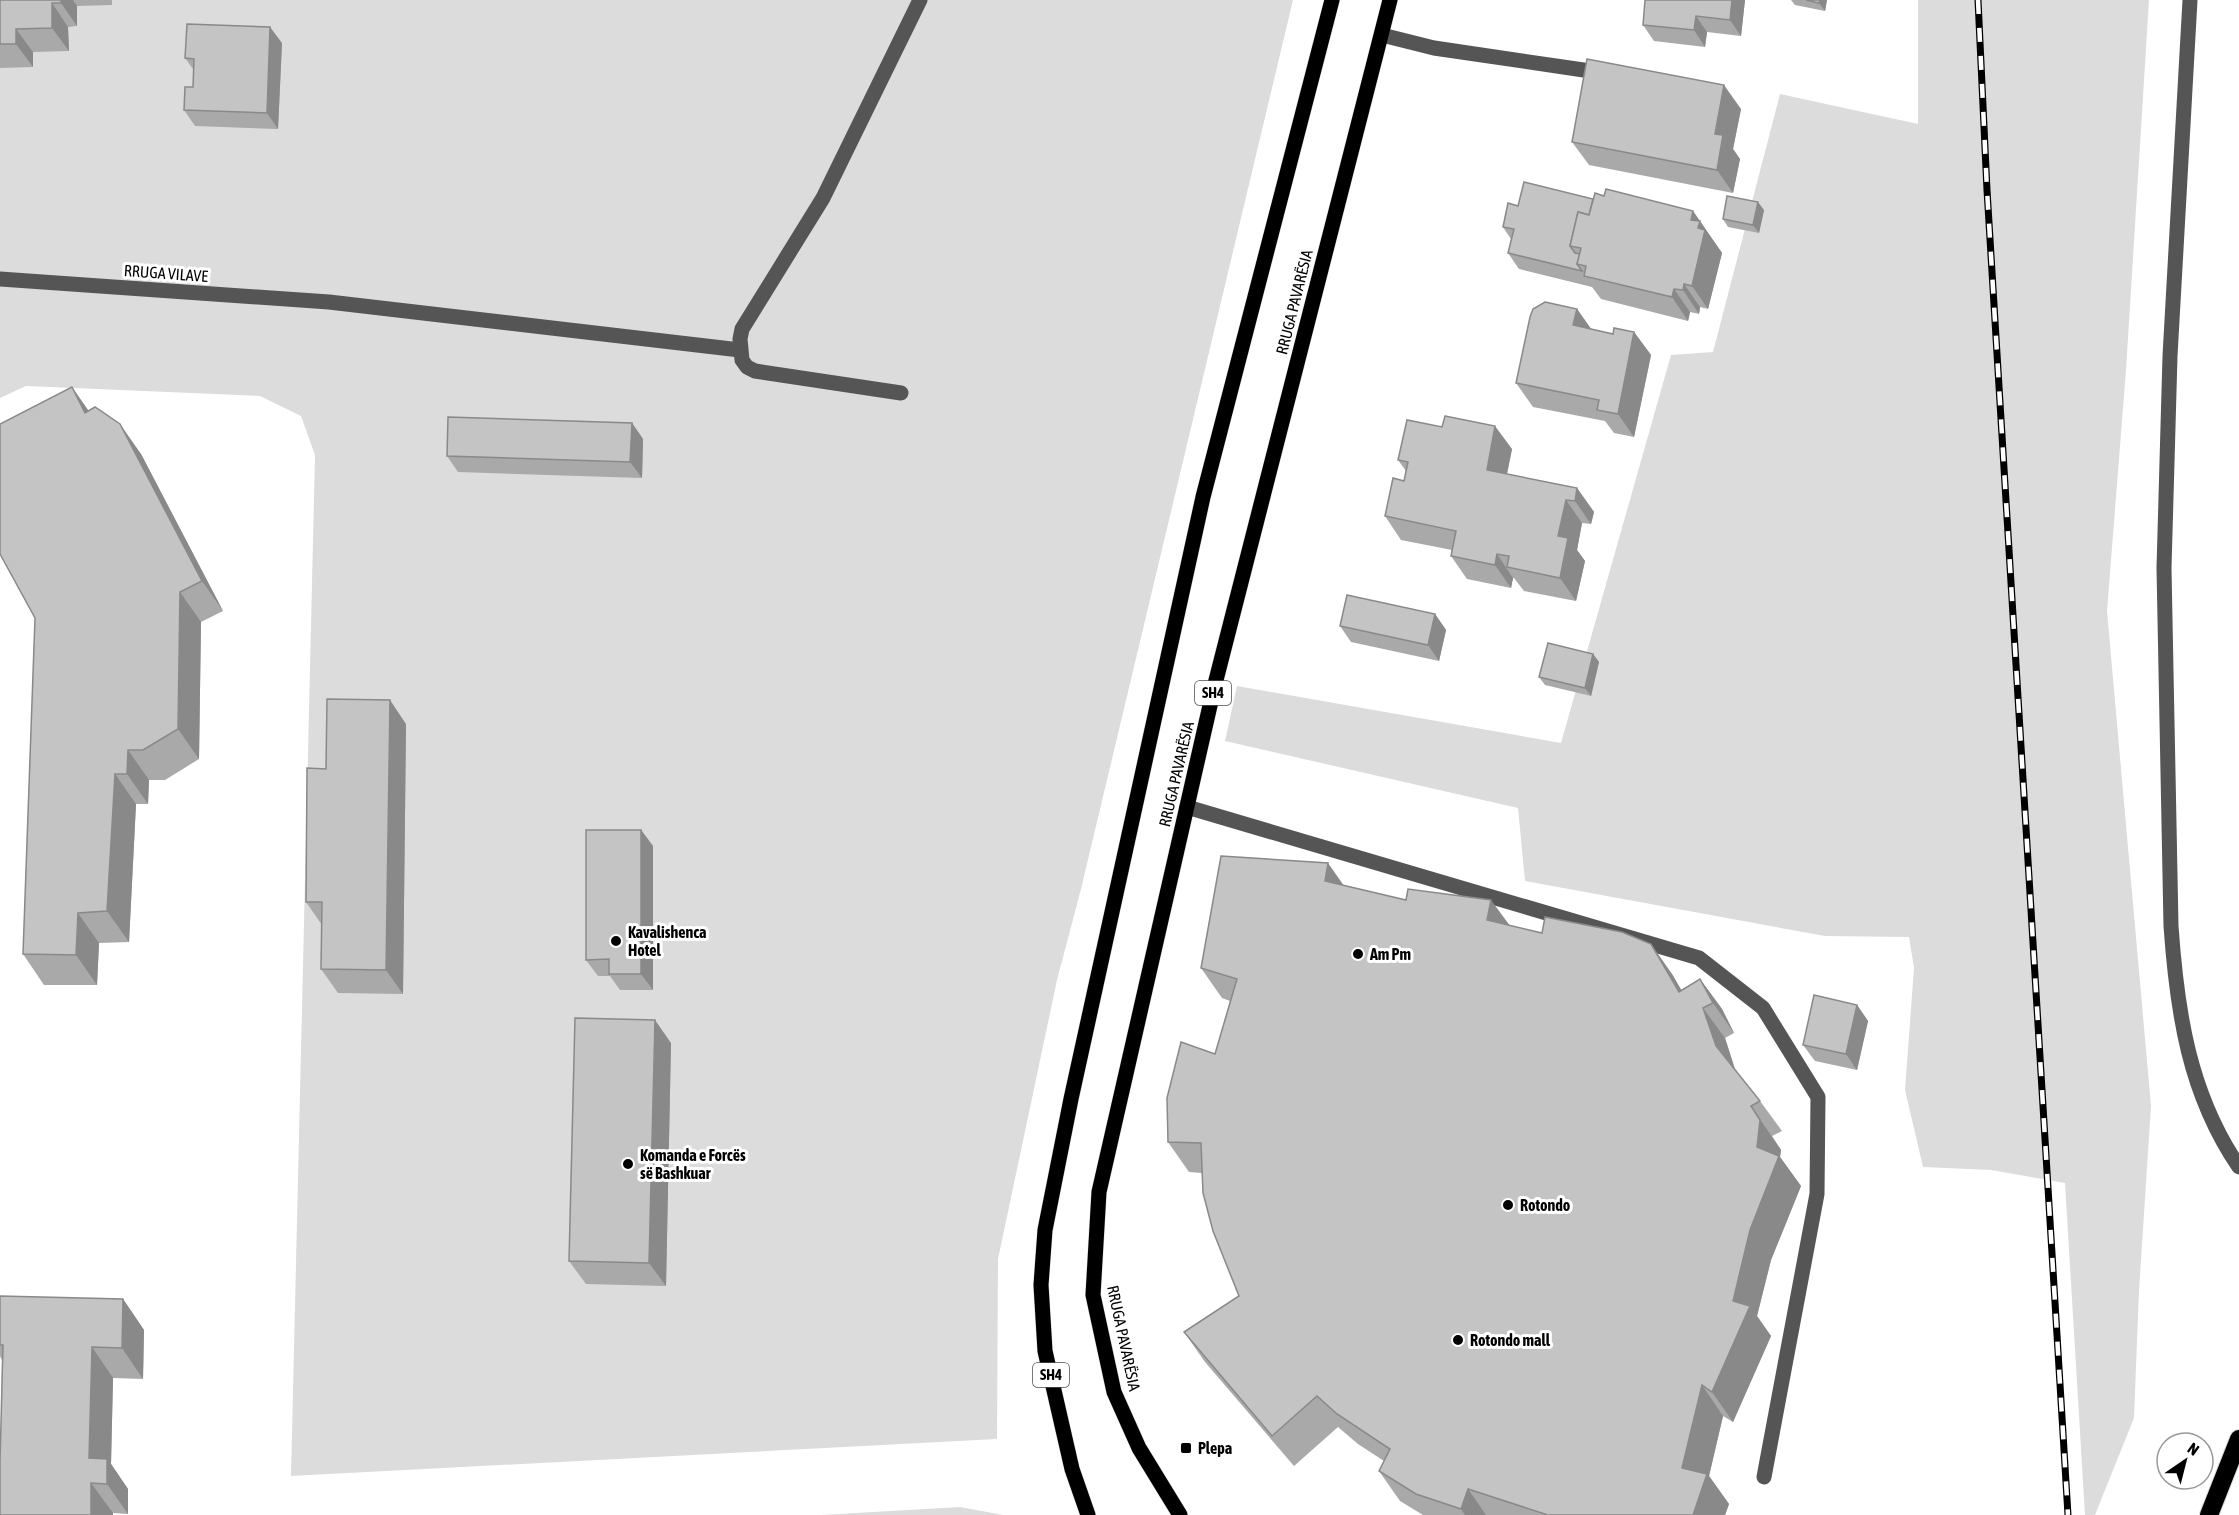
<svg xmlns="http://www.w3.org/2000/svg" width="2239" height="1515" viewBox="0 0 2239 1515" font-family="'Asap Condensed',sans-serif">
	<rect width="100%" height="100%" fill="#fff"/>
	<g fill="#dcdcdc">
		<path d="M 0,0 L 1293,0 L 1081,889 L 1057,980 L 998,1259 L 997,1439 L 291,1476 L 315,455 L 301,416 L 260,396 L 26,386 L 0,398 Z"/>
		<path d="M 1918,0 L 2149,0 L 2126,370 L 2107,611 L 2151,1106 L 2139,1291 L 2134,1418 L 2095,1515 L 2085,1515 L 2065,1183 L 1991,1170 L 1923,1167 L 1905,1090 L 1914,968 L 1909,937 L 1825,936 L 1525,881 L 1518,808 L 1225,741 L 1237,686 L 1561,743 L 1671,355 L 1713,352 L 1780,94 L 1918,124 Z"/>
		<path d="M 960,1507 L 1003,1515 L 821,1515 Z"/>
	</g>
	<g fill="none" stroke-linecap="round" stroke-linejoin="round">
		<defs>
			<g id="major">
				<path d="M 1088,1515 L 1072,1469 L 1045,1351 L 1041,1285 L 1045,1230 L 1071,1099 L 1203,497 L 1332,0"/>
				<path d="M 1180,1515 L 1139,1448 L 1114,1392 L 1093,1295 L 1099,1192 L 1214,688 L 1390,0"/>
			</g>
			<path id="highway" d="M 2209,1515 L 2239,1439"/>
		</defs>
		<use href="#major" stroke="#dbdbdb" stroke-width="16"/>
		<use href="#highway" stroke="#dbdbdb" stroke-width="20"/>
		<g stroke="#555" stroke-width="15">
			<path d="M 2190,0 L 2170,356 L 2164,568 L 2171,926 C 2177,1012 2189,1094 2239,1167"/>
			<path d="M 1382,35 L 1434,48 L 1604,73"/>
			<path d="M 0,279 L 329,302 L 740,350"/>
			<path d="M 901,393 L 755,371 L 747,367 L 742,360 L 740,339 L 742,329 L 823,198 L 920,0"/>
			<path d="M 1187,807 L 1699,958 L 1763,1008 L 1818,1097 L 1817,1194 L 1764,1477"/>
		</g>
		<use href="#major" stroke="#000" stroke-width="15"/>
		<use href="#highway" stroke="#000" stroke-width="18"/>
		<defs>
			<path id="rail" d="M 1978,0 L 1987,190 L 2068,1515"/>
		</defs>
		<use href="#rail" stroke="#000" stroke-width="7"/>
		<use href="#rail" stroke="#fff" stroke-width="4.5" stroke-dasharray="14" stroke-linecap="butt"/>
	</g>
	<g fill="#a9a9a9">
		<path d="M 0,0 L 112,0 L 112,5 L 77,6 L 77,26 L 68,27 L 69,51 L 33,52 L 33,67 L 0,68 Z"/>
		<path d="M 1745,0 L 1741,36 L 1707,32 L 1705,47 L 1654,41 L 1643,25 Z"/>
		<path d="M 1791,0 L 1827,0 L 1825,11 L 1795,5 Z"/>
		<path d="M 282,43 L 278,129 L 195,126 L 184,110 L 193,87 L 193,69 L 185,58 Z"/>
		<path d="M 1741,109 L 1733,149 L 1740,159 L 1733,193 L 1589,165 L 1572,142 Z"/>
		<path d="M 1604,196 L 1693,211 L 1722,253 L 1708,309 L 1700,307 L 1699,314 L 1690,312 L 1688,321 L 1601,299 L 1592,287 L 1519,269 L 1508,253 L 1511,239 L 1503,227 L 1518,206 L 1593,199 Z"/>
		<path d="M 1764,210 L 1759,233 L 1728,227 L 1723,219 Z"/>
		<path d="M 1577,309 L 1591,329 L 1613,334 L 1634,332 L 1651,355 L 1634,437 L 1614,433 L 1605,421 L 1533,407 L 1516,383 Z"/>
		<path d="M 88,411 L 141,454 L 223,611 L 201,622 L 199,759 L 165,780 L 149,780 L 148,804 L 136,804 L 129,942 L 99,943 L 97,985 L 44,985 L 23,954 L 35,618 Z"/>
		<path d="M 632,423 L 643,439 L 642,478 L 458,472 L 447,456 Z"/>
		<path d="M 1512,449 L 1507,474 L 1577,488 L 1594,512 L 1591,524 L 1582,523 L 1577,550 L 1585,561 L 1576,601 L 1524,591 L 1514,578 L 1513,578 L 1511,588 L 1467,579 L 1451,556 L 1452,550 L 1401,540 L 1385,516 L 1404,481 L 1406,471 L 1398,460 Z"/>
		<path d="M 1435,614 L 1446,630 L 1439,661 L 1351,642 L 1340,626 Z"/>
		<path d="M 1593,654 L 1599,662 L 1591,696 L 1545,685 L 1539,677 Z"/>
		<path d="M 406,724 L 403,994 L 338,993 L 321,969 L 322,925 L 306,902 L 326,769 Z"/>
		<path d="M 641,830 L 653,846 L 653,990 L 620,990 L 610,976 L 598,976 L 586,960 Z"/>
		<path d="M 1344,885 L 1509,925 L 1672,974 L 1681,990 L 1700,979 L 1722,1009 L 1734,1033 L 1725,1038 L 1735,1069 L 1760,1101 L 1782,1131 L 1772,1136 L 1781,1150 L 1780,1157 L 1801,1186 L 1771,1260 L 1757,1316 L 1771,1336 L 1733,1422 L 1723,1416 L 1709,1476 L 1729,1504 L 1725,1515 L 1423,1515 L 1400,1501 L 1379,1471 L 1384,1461 L 1358,1444 L 1338,1427 L 1294,1466 L 1205,1362 L 1184,1332 L 1239,1296 L 1202,1173 L 1189,1172 L 1168,1142 L 1215,1054 L 1230,1001 L 1222,998 L 1201,968 Z"/>
		<path d="M 1857,1005 L 1868,1021 L 1857,1070 L 1815,1061 L 1803,1045 Z"/>
		<path d="M 671,1043 L 666,1286 L 586,1284 L 569,1261 Z"/>
		<path d="M 0,1296 L 123,1299 L 144,1330 L 143,1379 L 113,1378 L 111,1464 L 128,1489 L 128,1514 L 113,1513 L 113,1515 L 0,1515 L 2,1360 L 0,1356 Z"/>
	</g>
	<g fill="#898989">
		<path d="M 61,0 L 73,0 L 77,6 L 77,26 L 61,3 Z"/>
		<path d="M 1732,0 L 1745,0 L 1741,36 L 1730,20 Z"/>
		<path d="M 1820,0 L 1827,0 L 1825,11 L 1819,3 Z"/>
		<path d="M 52,3 L 68,27 L 69,51 L 52,28 Z"/>
		<path d="M 1696,16 L 1707,32 L 1705,47 L 1694,30 Z"/>
		<path d="M 270,27 L 282,43 L 278,129 L 267,113 Z"/>
		<path d="M 16,29 L 33,52 L 33,67 L 16,44 Z"/>
		<path d="M 1724,85 L 1741,109 L 1733,149 L 1740,159 L 1733,193 L 1717,170 L 1715,134 Z"/>
		<path d="M 1758,202 L 1764,210 L 1759,233 L 1753,225 Z"/>
		<path d="M 1693,211 L 1722,253 L 1708,309 L 1692,286 L 1691,220 Z"/>
		<path d="M 1684,284 L 1700,307 L 1699,314 L 1683,290 Z"/>
		<path d="M 1674,289 L 1690,312 L 1688,321 L 1672,297 Z"/>
		<path d="M 1577,309 L 1594,333 L 1573,325 Z"/>
		<path d="M 1634,332 L 1651,355 L 1634,437 L 1618,414 Z"/>
		<path d="M 72,387 L 93,417 L 85,413 Z"/>
		<path d="M 632,423 L 643,439 L 642,478 L 630,462 Z"/>
		<path d="M 120,424 L 141,454 L 223,611 L 202,581 Z"/>
		<path d="M 1495,426 L 1512,449 L 1503,493 L 1487,470 Z"/>
		<path d="M 1577,488 L 1594,512 L 1591,524 L 1575,501 Z"/>
		<path d="M 1566,500 L 1582,523 L 1577,550 L 1585,561 L 1576,601 L 1560,578 L 1558,536 Z"/>
		<path d="M 1497,554 L 1513,578 L 1511,588 L 1495,565 Z"/>
		<path d="M 180,592 L 201,622 L 199,759 L 178,729 Z"/>
		<path d="M 1435,614 L 1446,630 L 1439,661 L 1428,645 Z"/>
		<path d="M 1593,654 L 1599,662 L 1591,696 L 1585,688 Z"/>
		<path d="M 390,700 L 406,724 L 403,994 L 386,970 Z"/>
		<path d="M 128,750 L 149,780 L 148,804 L 127,774 Z"/>
		<path d="M 115,774 L 136,804 L 129,942 L 107,911 Z"/>
		<path d="M 641,830 L 653,846 L 653,990 L 641,974 Z"/>
		<path d="M 1328,863 L 1349,893 L 1325,881 Z"/>
		<path d="M 1491,900 L 1513,930 L 1487,920 Z"/>
		<path d="M 78,913 L 99,943 L 97,985 L 76,955 Z"/>
		<path d="M 1651,944 L 1672,974 L 1700,1022 L 1679,992 Z"/>
		<path d="M 1700,979 L 1722,1009 L 1734,1033 L 1713,1003 Z"/>
		<path d="M 1857,1005 L 1868,1021 L 1857,1070 L 1846,1054 Z"/>
		<path d="M 1703,1008 L 1725,1038 L 1737,1076 L 1716,1046 Z"/>
		<path d="M 655,1020 L 671,1043 L 666,1286 L 649,1263 Z"/>
		<path d="M 1751,1106 L 1781,1150 L 1780,1157 L 1801,1186 L 1771,1260 L 1757,1316 L 1771,1336 L 1733,1422 L 1712,1392 L 1750,1230 L 1757,1147 Z"/>
		<path d="M 123,1299 L 144,1330 L 143,1379 L 122,1348 Z"/>
		<path d="M 92,1347 L 113,1378 L 111,1464 L 128,1489 L 128,1514 L 89,1458 Z"/>
		<path d="M 1702,1385 L 1723,1416 L 1709,1476 L 1729,1504 L 1725,1515 L 1693,1515 L 1682,1468 Z"/>
		<path d="M 91,1483 L 113,1513 L 113,1515 L 91,1515 Z"/>
		<path d="M 1468,1489 L 1486,1515 L 1465,1515 L 1461,1509 Z"/>
	</g>
	<g fill="#c4c4c4" stroke="#898989" stroke-width="1.5">
		<path d="M 0,0 L 61,0 L 61,3 L 52,3 L 52,28 L 16,29 L 16,44 L 0,44 Z"/>
		<path d="M 1645,0 L 1732,0 L 1730,20 L 1696,16 L 1694,30 L 1643,25 Z"/>
		<path d="M 1806,0 L 1820,0 L 1819,3 Z"/>
		<path d="M 187,24 L 270,27 L 267,113 L 184,110 L 185,87 L 193,87 L 194,59 L 185,58 Z"/>
		<path d="M 1587,59 L 1724,85 L 1715,134 L 1723,135 L 1717,170 L 1572,142 Z"/>
		<path d="M 1524,182 L 1593,199 L 1589,215 L 1578,212 L 1570,246 L 1575,253 L 1580,254 L 1577,264 L 1582,271 L 1508,253 L 1514,229 L 1503,227 L 1508,203 L 1518,206 Z"/>
		<path d="M 1606,189 L 1693,211 L 1691,220 L 1700,221 L 1698,228 L 1705,230 L 1692,286 L 1684,284 L 1683,290 L 1674,289 L 1672,297 L 1584,276 L 1586,266 L 1577,264 L 1581,248 L 1570,246 L 1578,212 L 1589,215 L 1595,193 L 1604,196 Z"/>
		<path d="M 1727,196 L 1758,202 L 1753,225 L 1723,219 Z"/>
		<path d="M 1545,302 L 1577,309 L 1573,325 L 1613,334 L 1614,328 L 1634,332 L 1618,414 L 1597,410 L 1599,400 L 1516,383 L 1530,317 L 1533,309 Z"/>
		<path d="M 72,387 L 85,413 L 95,407 L 120,424 L 202,581 L 180,592 L 178,729 L 143,750 L 128,750 L 127,774 L 115,774 L 107,911 L 78,913 L 76,955 L 23,954 L 35,618 L 0,554 L 0,424 Z"/>
		<path d="M 1445,416 L 1495,426 L 1487,470 L 1577,488 L 1575,501 L 1566,500 L 1558,536 L 1568,538 L 1560,578 L 1507,567 L 1509,556 L 1497,554 L 1495,565 L 1451,556 L 1456,531 L 1385,516 L 1393,478 L 1404,481 L 1408,462 L 1398,460 L 1407,420 L 1442,427 Z"/>
		<path d="M 448,417 L 632,423 L 630,462 L 447,456 Z"/>
		<path d="M 1347,595 L 1435,614 L 1428,645 L 1340,626 Z"/>
		<path d="M 1548,643 L 1593,654 L 1585,688 L 1539,677 Z"/>
		<path d="M 327,699 L 390,700 L 386,970 L 321,969 L 322,902 L 306,902 L 307,768 L 326,769 Z"/>
		<path d="M 586,830 L 641,830 L 641,974 L 609,974 L 609,959 L 586,960 Z"/>
		<path d="M 1221,856 L 1328,863 L 1325,881 L 1406,900 L 1408,889 L 1491,900 L 1487,920 L 1542,933 L 1545,917 L 1622,932 L 1651,944 L 1679,992 L 1700,979 L 1713,1003 L 1703,1008 L 1716,1046 L 1760,1101 L 1751,1106 L 1760,1120 L 1757,1147 L 1779,1156 L 1750,1230 L 1733,1301 L 1750,1306 L 1712,1392 L 1702,1385 L 1682,1468 L 1707,1474 L 1693,1515 L 1548,1515 L 1468,1489 L 1461,1509 L 1416,1494 L 1379,1471 L 1390,1449 L 1337,1414 L 1317,1396 L 1272,1436 L 1184,1332 L 1239,1296 L 1213,1231 L 1203,1193 L 1201,1143 L 1168,1142 L 1167,1098 L 1181,1042 L 1215,1054 L 1237,979 L 1201,968 Z"/>
		<path d="M 1814,995 L 1857,1005 L 1846,1054 L 1803,1045 Z"/>
		<path d="M 575,1018 L 655,1020 L 649,1263 L 569,1261 Z"/>
		<path d="M 0,1296 L 123,1299 L 122,1348 L 92,1347 L 89,1458 L 107,1459 L 107,1484 L 91,1483 L 91,1515 L 0,1515 L 0,1461 L 3,1345 L 0,1345 Z"/>
	</g>
	<g fill="#000" stroke="#fff" stroke-width="2">
		<circle cx="616" cy="941" r="6"/>
		<circle cx="1358" cy="954" r="6"/>
		<circle cx="628" cy="1164" r="6"/>
		<circle cx="1508" cy="1205" r="6"/>
		<circle cx="1458" cy="1340" r="6"/>
		<rect x="1180" y="1442" width="12" height="12" rx="3"/>
	</g>
	<g text-anchor="middle" stroke-width="6" stroke-linejoin="round" paint-order="stroke">
		<g fill="#fff" stroke="#4c4c4c" stroke-width="1.5">
			<rect x="1195" y="681" width="36" height="24" rx="4.5"/>
			<rect x="1033" y="1363" width="36" height="24" rx="4.5"/>
		</g>
		<g font-size="15" font-weight="bold" fill="#000">
			<text x="1213" y="698">SH4</text>
			<text x="1051" y="1380">SH4</text>
		</g>
		<g font-size="16" fill="#000" stroke="#fff">
			<text transform="translate(166 273) rotate(4)" y="6">RRUGA VILAVE</text>
			<text transform="translate(1294 302) rotate(-76)" y="6">RRUGA PAVARËSIA</text>
			<text transform="translate(1176 774) rotate(-77)" y="6">RRUGA PAVARËSIA</text>
			<text transform="translate(1124 1338) rotate(78)" y="6">RRUGA PAVARËSIA</text>
		</g>
		<g font-size="16" font-weight="bold" fill="#000" stroke="#fff" text-anchor="start">
			<text x="628" y="938">Kavalishenca<tspan x="628" dy="18">Hotel</tspan></text>
			<text x="1370" y="960">Am Pm</text>
			<text x="640" y="1161">Komanda e Forcës<tspan x="640" dy="18">së Bashkuar</tspan></text>
			<text x="1520" y="1211">Rotondo</text>
			<text x="1470" y="1346">Rotondo mall</text>
			<text x="1198" y="1454">Plepa</text>
		</g>
	</g>
	<g transform="translate(2185 1461) rotate(35)"><circle r="28" fill="#ffffff" stroke="#999999" stroke-width="1.5"/>
	<path d="M0-4.5L10 22L0 15L-10 22Z" fill="#000000"/>
	<text y="-9" font-size="16" font-weight="bold" text-anchor="middle" fill="#000000">N</text>
	</g>
</svg>
